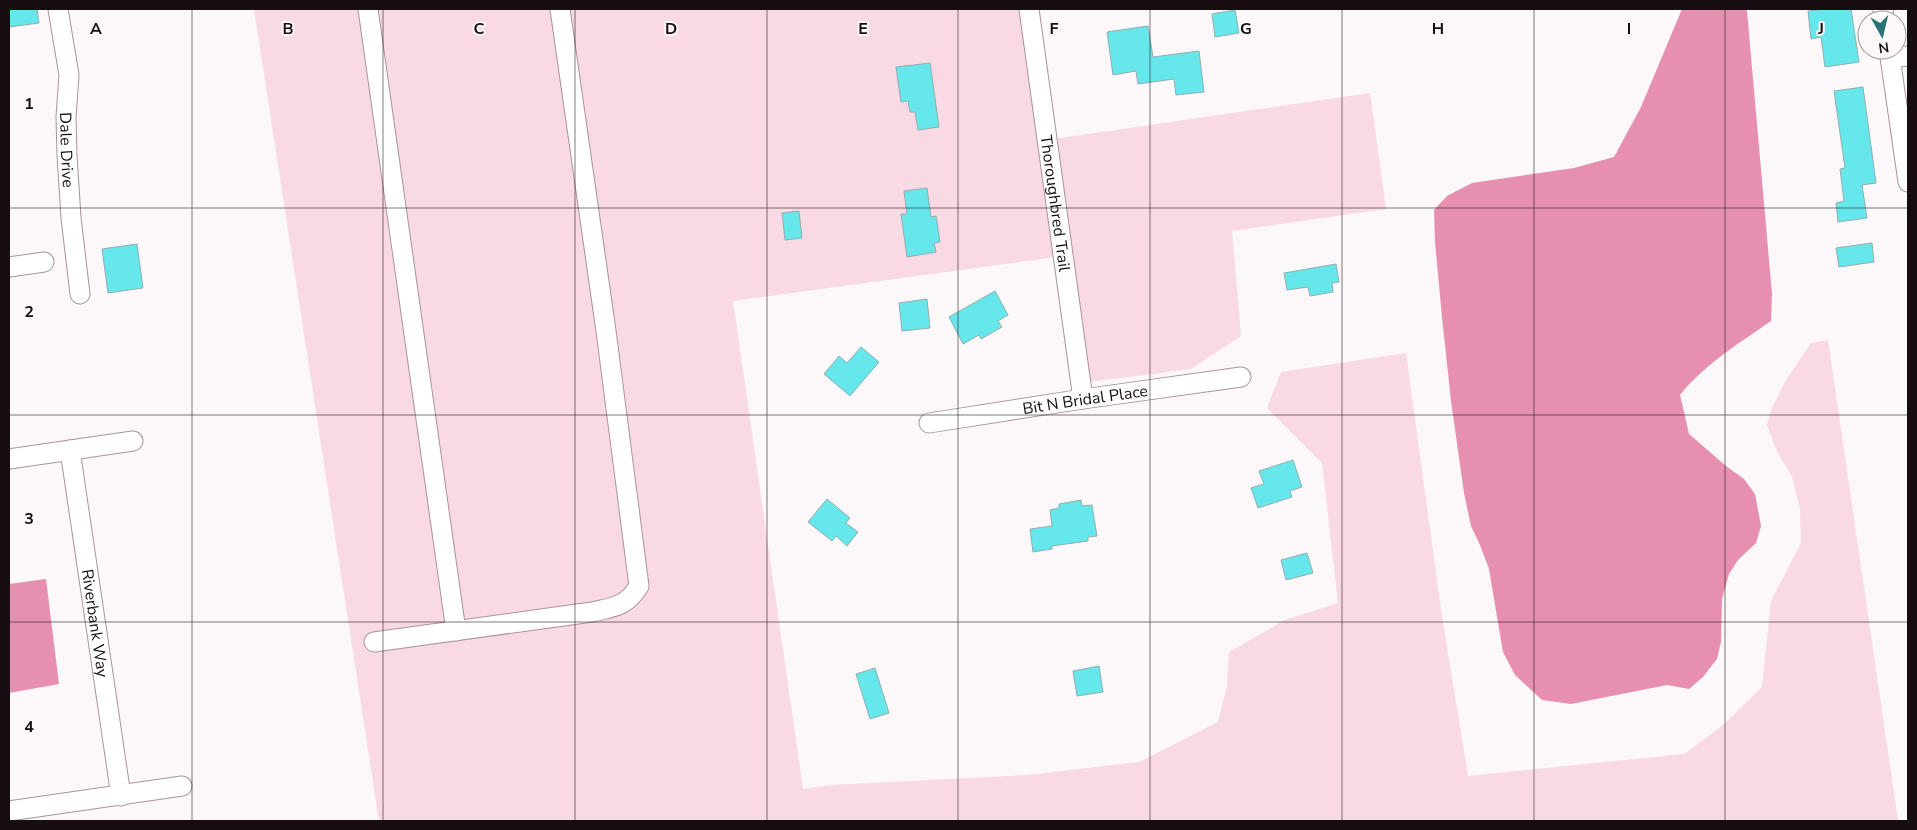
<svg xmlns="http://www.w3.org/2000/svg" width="1917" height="830" viewBox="0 0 1917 830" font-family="'Nunito Sans',sans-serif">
	<rect width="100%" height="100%" fill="#fcf7f8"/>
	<g fill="#f8d9e4">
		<path d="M 254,9 L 1022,9 L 1056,257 L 733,301 L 803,789 L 831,785 L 1027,775 L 1139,762 L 1218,722 L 1227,686 L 1229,652 L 1285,620 L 1338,603 L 1322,463 L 1267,408 L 1281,372 L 1406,353 L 1441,610 L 1468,776 L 1684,754 L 1723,725 L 1762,687 L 1771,601 L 1801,543 L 1800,509 L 1792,477 L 1777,451 L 1767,425 L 1772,408 L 1786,380 L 1811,343 L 1828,340 L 1898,821 L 379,821 Z"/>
		<path d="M 1370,93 L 1386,209 L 1232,231 L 1241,336 L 1191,369 L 1089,382 L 1054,139 Z"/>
	</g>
	<g fill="#e78fb0">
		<path d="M 1682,9 L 1746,9 L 1747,11 L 1772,294 L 1771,321 C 1738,344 1705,364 1680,395 L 1689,434 L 1726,466 L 1744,479 L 1755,494 L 1761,526 L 1756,543 L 1738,560 L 1729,574 L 1722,599 L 1721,642 L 1717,659 L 1703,677 L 1689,689 L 1667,685 L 1571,704 L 1542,700 L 1515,675 L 1503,652 L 1489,569 L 1480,545 L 1471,526 L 1464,493 L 1451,401 L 1442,317 L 1435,242 L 1434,210 L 1447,196 L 1472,183 L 1574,168 L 1614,157 L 1641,107 Z"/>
		<path d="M 46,579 L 59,684 L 9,693 L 9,584 Z"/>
	</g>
	<g fill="#66e7eb" stroke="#92aeaf">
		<path d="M 9,9 L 37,9 L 39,23 L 9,27 Z"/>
		<path d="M 1826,9 L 1851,9 L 1859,62 L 1825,67 L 1821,37 L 1811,39 L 1808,11 Z"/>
		<path d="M 1235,10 L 1239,33 L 1215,37 L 1212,14 Z"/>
		<path d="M 1148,26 L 1153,57 L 1199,51 L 1204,92 L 1176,95 L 1174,79 L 1138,84 L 1136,71 L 1113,75 L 1107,32 Z"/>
		<path d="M 930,63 L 939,127 L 918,130 L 915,112 L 910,112 L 908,101 L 901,102 L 896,67 Z"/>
		<path d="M 1863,87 L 1876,183 L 1862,185 L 1867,218 L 1838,222 L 1836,203 L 1844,201 L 1840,169 L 1845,168 L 1834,91 Z"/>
		<path d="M 927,188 L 931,217 L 936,216 L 940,242 L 934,243 L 936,252 L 907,257 L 901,214 L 907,214 L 904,191 Z"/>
		<path d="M 799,211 L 802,238 L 785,240 L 782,213 Z"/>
		<path d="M 1872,243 L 1874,262 L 1839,267 L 1836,248 Z"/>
		<path d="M 137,244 L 143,288 L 108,293 L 102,249 Z"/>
		<path d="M 1336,264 L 1339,282 L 1332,283 L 1333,292 L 1310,296 L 1308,287 L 1287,290 L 1284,273 Z"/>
		<path d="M 995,291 L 1008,315 L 998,321 L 1002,327 L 981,339 L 979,335 L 963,344 L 949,317 Z"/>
		<path d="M 927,299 L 930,328 L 902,331 L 899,303 Z"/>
		<path d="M 861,347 L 879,362 L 850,396 L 824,374 L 839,356 L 847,363 Z"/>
		<path d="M 1293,460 L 1302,487 L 1290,491 L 1292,497 L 1258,508 L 1251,488 L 1264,484 L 1259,471 Z"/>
		<path d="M 827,499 L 850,518 L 846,523 L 858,532 L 847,546 L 836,536 L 832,541 L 808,522 Z"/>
		<path d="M 1081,500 L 1082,506 L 1092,505 L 1097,536 L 1088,537 L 1088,541 L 1052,546 L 1052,549 L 1033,552 L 1030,529 L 1052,526 L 1050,510 L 1059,508 L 1059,504 Z"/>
		<path d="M 1307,553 L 1313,573 L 1286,580 L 1281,560 Z"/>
		<path d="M 1099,666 L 1103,692 L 1077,696 L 1073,671 Z"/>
		<path d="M 875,668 L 889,713 L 870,719 L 856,674 Z"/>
	</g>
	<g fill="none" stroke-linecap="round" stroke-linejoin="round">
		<defs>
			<g id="minor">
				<path id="s1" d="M 58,9 L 69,75 L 66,117 L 67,155 L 71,218 L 80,294"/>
				<path d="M 368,9 L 456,631"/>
				<path id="s2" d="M 1029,9 L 1083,399"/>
				<path d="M 1883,9 L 1884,20"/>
				<path d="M 1889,50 L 1908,182"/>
				<path d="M 1890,58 L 1908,56"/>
				<path d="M 9,267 L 44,262"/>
				<path id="s3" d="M 929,423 L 1083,399 L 1241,377"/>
				<path id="s4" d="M 70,450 L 121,796"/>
				<path d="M 9,459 L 133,441"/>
				<path d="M 374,642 L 592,612 C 614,607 626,607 639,586 L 606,331 L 560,9"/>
				<path d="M 9,811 L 182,786"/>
			</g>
		</defs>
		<use href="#minor" stroke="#ab939b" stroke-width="21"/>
		<use href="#minor" stroke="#fff" stroke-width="19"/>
	</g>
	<path fill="none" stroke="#150d10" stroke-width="1" stroke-opacity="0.55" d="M 192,9 L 192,821M 383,9 L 383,821M 575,9 L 575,821M 767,9 L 767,821M 958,9 L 958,821M 1150,9 L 1150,821M 1342,9 L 1342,821M 1534,9 L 1534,821M 1725,9 L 1725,821M 9,208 L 1908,208M 9,415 L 1908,415M 9,622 L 1908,622"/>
	<g text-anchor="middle" stroke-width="4" stroke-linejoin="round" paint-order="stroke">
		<g font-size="16" fill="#150d10" stroke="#fcf7f8">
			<text dy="6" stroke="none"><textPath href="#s1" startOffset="142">Dale Drive</textPath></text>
			<text dy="6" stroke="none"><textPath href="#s2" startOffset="196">Thoroughbred Trail</textPath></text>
			<text dy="6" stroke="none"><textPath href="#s3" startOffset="158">Bit N Bridal Place</textPath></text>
			<text dy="6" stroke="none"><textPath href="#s4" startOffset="175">Riverbank Way</textPath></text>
		</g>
	</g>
	<g font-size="16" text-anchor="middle" font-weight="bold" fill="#150d10" stroke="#fcf7f8" stroke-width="4" stroke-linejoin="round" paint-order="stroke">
		<text x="96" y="34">A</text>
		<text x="288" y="34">B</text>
		<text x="479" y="34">C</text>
		<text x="671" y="34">D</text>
		<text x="863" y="34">E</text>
		<text x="1054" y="34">F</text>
		<text x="1246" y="34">G</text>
		<text x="1438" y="34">H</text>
		<text x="1629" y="34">I</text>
		<text x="1821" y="34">J</text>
		<text x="29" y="109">1</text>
		<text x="29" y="317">2</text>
		<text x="29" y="524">3</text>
		<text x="29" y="732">4</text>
	</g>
	<rect width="1917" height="830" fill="none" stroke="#150d10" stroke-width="20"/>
	<g transform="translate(1882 35) rotate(172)"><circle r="24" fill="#fcf7f8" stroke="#a0999b"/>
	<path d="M0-4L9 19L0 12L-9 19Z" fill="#277274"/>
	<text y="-8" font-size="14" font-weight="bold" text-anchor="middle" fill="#150d10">N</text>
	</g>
</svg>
